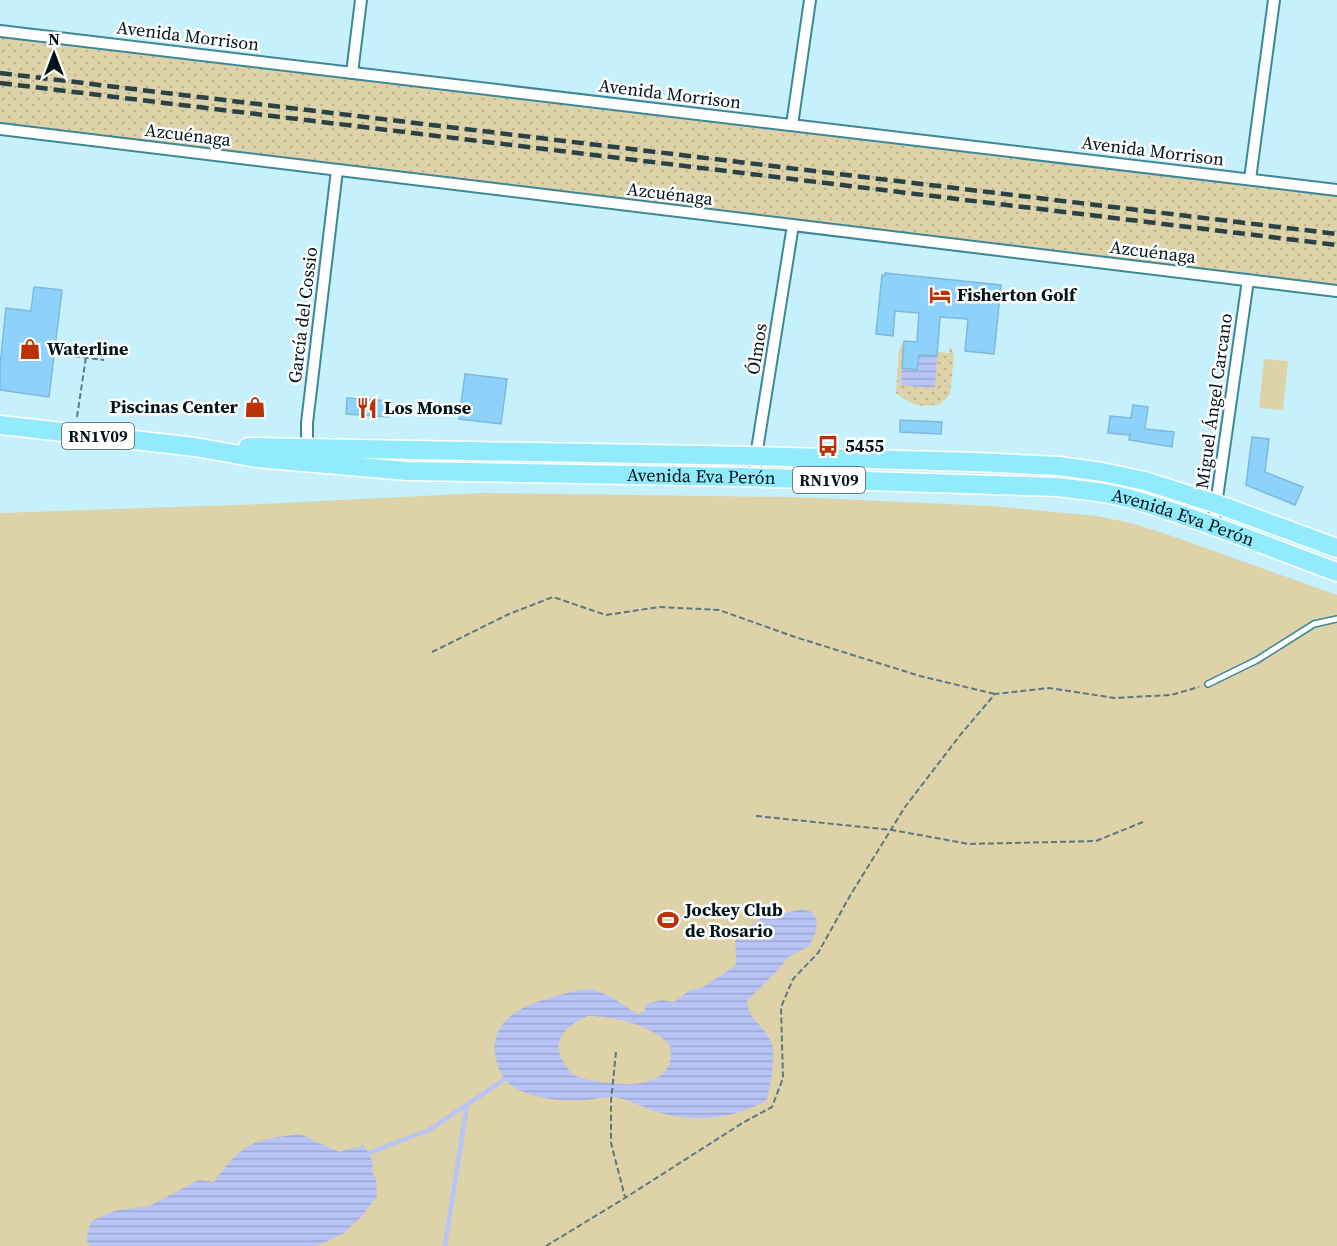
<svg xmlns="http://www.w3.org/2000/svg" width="1337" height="1246" viewBox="0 0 1337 1246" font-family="'Source Serif 4',serif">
	<defs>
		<pattern id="grass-dots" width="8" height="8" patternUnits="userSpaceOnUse" patternTransform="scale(1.5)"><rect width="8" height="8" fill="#ddd2a8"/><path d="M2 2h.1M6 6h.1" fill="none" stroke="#bcb390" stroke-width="1.8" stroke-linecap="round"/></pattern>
		<pattern id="water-rules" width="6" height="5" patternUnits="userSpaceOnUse" patternTransform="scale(1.5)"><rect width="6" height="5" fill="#b8c3f6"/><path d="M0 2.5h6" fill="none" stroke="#9ca7d2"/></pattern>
	</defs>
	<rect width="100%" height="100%" fill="#c6f1fc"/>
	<g fill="url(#grass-dots)">
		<path d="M 0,31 L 1337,190 L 1337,291 L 0,129 Z"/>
		<path d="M 904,341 L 901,385 L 934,388 L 937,352 L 949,353 L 950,345 L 954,356 L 950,394 L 941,404 C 920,408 913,406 896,393 L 899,349 Z"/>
	</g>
	<g fill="#ddd2a8">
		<path d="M 1264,359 L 1288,361 L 1283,410 L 1259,408 Z"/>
		<path d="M 482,493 L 793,497 L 992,506 L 1096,516 L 1131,523 L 1166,534 L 1337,595 L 1337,1246 L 0,1246 L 0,513 L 261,504 Z"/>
	</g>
	<g fill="url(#water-rules)" fill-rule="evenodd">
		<path d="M 919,355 L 937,356 L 935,388 L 901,385 L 902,368 L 917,369 Z"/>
		<path d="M 803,909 L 813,913 L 817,921 L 815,934 L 809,946 L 788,957 L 780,968 L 747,1001 C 748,1020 764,1025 771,1042 C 777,1056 770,1085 767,1100 C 733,1119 695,1123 657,1112 C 644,1108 632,1101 619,1098 C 608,1095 597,1099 587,1100 C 563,1102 533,1099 512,1086 C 503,1080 498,1069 496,1059 C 487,1019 525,1004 557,996 C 567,993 578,989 589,989 C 605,991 624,1005 637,1014 L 644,1012 L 646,1004 L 661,1000 L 674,1002 L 690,990 L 703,987 L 735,966 C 738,955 734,945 736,934 L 762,918 ZM 588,1016 C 615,1016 651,1025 670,1045 C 680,1097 603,1086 573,1075 C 549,1048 556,1030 588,1016 Z"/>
		<path d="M 300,1134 L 339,1152 L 364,1145 L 373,1162 L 372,1171 L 376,1180 L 377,1196 L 362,1216 L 343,1234 L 316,1246 L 91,1246 L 86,1240 L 91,1221 L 114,1211 L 149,1206 L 199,1180 L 214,1182 C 243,1142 252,1140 300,1134 Z"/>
	</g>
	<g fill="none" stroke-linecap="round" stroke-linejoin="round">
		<g stroke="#b8c3f6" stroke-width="4.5">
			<path d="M 369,1153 L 429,1130 L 505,1079"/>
			<path d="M 445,1246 L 467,1105"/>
		</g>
	</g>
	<g fill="#8dd2fb" stroke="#7eb8da" stroke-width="1.5">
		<path d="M 885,273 L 1001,285 L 994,354 L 965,351 L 968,319 L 940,317 L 937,356 L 919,355 L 917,370 L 902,368 L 904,341 L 917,342 L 919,313 L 895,311 L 893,336 L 876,334 L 882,275 L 885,276 Z"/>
		<path d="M 34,287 L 62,290 L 49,397 L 0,390 L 0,366 L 6,308 L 31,311 Z"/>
		<path d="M 465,374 L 507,379 L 501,424 L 459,419 Z"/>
		<path d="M 347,398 L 390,401 L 389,417 L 346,414 Z"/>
		<path d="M 1133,405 L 1148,407 L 1145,429 L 1174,432 L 1172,447 L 1129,440 L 1130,435 L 1108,433 L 1110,416 L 1131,418 Z"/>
		<path d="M 900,420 L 942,422 L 941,434 L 900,432 Z"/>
		<path d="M 1252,437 L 1269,439 L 1265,472 L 1303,487 L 1295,505 L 1246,485 Z"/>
	</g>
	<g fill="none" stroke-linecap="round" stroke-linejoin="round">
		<defs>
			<path id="service" d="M 1208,684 L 1257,660 L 1314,624 L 1337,619"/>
			<g id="minor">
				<path d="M 0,31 L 1337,190"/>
				<path d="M 352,73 L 361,0"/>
				<path d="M 792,125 L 810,0"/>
				<path d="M 0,129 L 1337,291"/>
				<path d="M 1250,179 L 1274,0"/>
				<path d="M 307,453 L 307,423 L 337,170"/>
				<path d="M 755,478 L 756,456 L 793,225"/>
				<path d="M 1213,526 L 1248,280"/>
			</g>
			<g id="primary">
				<path id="s1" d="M 0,425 L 195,447 L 256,458 L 407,471 L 740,477 L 1057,487 C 1084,490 1112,493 1138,501 C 1206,521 1271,548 1337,572"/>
				<path d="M 248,447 L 756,456 L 975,462 L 1059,466 L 1102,472 L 1145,481 L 1217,504 L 1337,548"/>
			</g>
		</defs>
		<use href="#service" stroke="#3c8798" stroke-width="8"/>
		<use href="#minor" stroke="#3c8798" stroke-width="14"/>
		<use href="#primary" stroke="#fff" stroke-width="21"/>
		<g stroke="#5b7981" stroke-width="2" stroke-dasharray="6 3" stroke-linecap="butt">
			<path d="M 65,355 L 104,360"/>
			<path d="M 77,417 L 86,357"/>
			<path d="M 432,652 L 509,614 L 553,597 L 606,615 L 659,607 L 719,610 L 795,637 L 920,676 L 995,694"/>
			<path d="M 756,816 L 892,830 L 969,844 L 1096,841 L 1143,822"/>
			<path d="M 616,1052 L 611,1101 L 611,1143 L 625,1197"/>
			<path d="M 546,1246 L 625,1198 L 744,1122 L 772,1107 L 783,1078 L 781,1007 L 793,979 L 818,953 L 851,894 L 905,807 L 961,734 L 995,694 L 1049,688 L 1115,698 L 1171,695 L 1199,687"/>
		</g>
		<use href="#service" stroke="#fff" stroke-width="5"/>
		<use href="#minor" stroke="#fff" stroke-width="10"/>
		<use href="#primary" stroke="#92ebfd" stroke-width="18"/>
		<g stroke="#294248" stroke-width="4.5" stroke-dasharray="12 6" stroke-linecap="butt">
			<path d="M 0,73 L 1337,234"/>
			<path d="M 0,83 L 1337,245"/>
		</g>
	</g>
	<defs>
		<symbol id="hotel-bare" viewBox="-9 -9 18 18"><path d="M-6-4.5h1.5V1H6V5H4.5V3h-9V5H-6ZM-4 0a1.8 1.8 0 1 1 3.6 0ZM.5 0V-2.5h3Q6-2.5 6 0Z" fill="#bb3206" stroke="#fff" stroke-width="2.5" paint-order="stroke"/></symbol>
		<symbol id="shop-bare" viewBox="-9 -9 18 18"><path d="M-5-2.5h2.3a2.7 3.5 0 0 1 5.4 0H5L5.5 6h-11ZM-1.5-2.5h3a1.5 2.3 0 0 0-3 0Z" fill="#bb3206" stroke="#fff" stroke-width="2.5" paint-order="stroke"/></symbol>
		<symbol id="restaurant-bare" viewBox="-9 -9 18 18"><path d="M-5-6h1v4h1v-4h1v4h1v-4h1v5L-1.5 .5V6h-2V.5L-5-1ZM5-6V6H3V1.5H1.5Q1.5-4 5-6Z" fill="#bb3206" stroke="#fff" stroke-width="2.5" paint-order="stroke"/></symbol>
		<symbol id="bus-bare" viewBox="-9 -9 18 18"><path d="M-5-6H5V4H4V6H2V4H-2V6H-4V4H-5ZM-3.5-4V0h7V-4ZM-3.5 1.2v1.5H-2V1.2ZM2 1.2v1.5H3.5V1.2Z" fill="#bb3206" stroke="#fff" stroke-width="2.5" paint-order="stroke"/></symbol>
		<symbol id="stadium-bare" viewBox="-9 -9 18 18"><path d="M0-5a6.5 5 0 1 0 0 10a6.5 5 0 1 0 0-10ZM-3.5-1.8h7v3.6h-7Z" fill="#bb3206" stroke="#fff" stroke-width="2.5" paint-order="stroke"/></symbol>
	</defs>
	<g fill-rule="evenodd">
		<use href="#hotel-bare" x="925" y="280" width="30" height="30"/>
		<use href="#shop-bare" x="15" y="334" width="30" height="30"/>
		<use href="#shop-bare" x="240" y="392" width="30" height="30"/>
		<use href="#restaurant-bare" x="352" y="393" width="30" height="30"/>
		<use href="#bus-bare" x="813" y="431" width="30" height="30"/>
		<use href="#stadium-bare" x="653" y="905" width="30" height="30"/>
	</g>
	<g text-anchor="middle" stroke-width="5" stroke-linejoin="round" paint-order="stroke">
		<g fill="#fff" stroke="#4c5a5e" stroke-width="1.5">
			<rect x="62" y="423" width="72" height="26" rx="4.5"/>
			<rect x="793" y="467" width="72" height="26" rx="4.5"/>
		</g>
		<g font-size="16" font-weight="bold" fill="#001419">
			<text x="98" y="442">RN1V09</text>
			<text x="829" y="486">RN1V09</text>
		</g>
		<g font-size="18" fill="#001419" stroke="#fff">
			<text transform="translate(188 36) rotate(7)" y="6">Avenida Morrison</text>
			<text transform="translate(670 94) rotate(7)" y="6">Avenida Morrison</text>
			<text transform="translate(188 135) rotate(7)" y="6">Azcuénaga</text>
			<text transform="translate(1153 151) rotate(7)" y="6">Avenida Morrison</text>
			<text transform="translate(670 194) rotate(7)" y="6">Azcuénaga</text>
			<text transform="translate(1153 252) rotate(7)" y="6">Azcuénaga</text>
			<text transform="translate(303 315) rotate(-83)" y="6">García del Cossio</text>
			<text transform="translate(757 349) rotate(-81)" y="6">Ólmos</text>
			<text transform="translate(1214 401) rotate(-82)" y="6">Miguel Ángel Carcano</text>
			<text dy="6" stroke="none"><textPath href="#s1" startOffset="704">Avenida Eva Perón</textPath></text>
			<text dy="6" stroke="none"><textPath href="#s1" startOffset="1190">Avenida Eva Perón</textPath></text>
		</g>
		<g font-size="18" font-weight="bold" fill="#001419" stroke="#fff" text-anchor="start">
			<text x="957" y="301">Fisherton Golf</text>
			<text x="47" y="355">Waterline</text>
			<text x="238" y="413" text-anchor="end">Piscinas Center</text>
			<text x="384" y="414">Los Monse</text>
			<text x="845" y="452">5455</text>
			<text x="685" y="916">Jockey Club<tspan x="685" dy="21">de Rosario</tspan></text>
		</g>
	</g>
	<g transform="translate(54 54)" stroke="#ffffff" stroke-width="4.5" paint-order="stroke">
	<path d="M0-4.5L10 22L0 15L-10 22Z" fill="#001419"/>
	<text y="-9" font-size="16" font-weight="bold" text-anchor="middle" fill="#001419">N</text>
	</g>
</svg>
